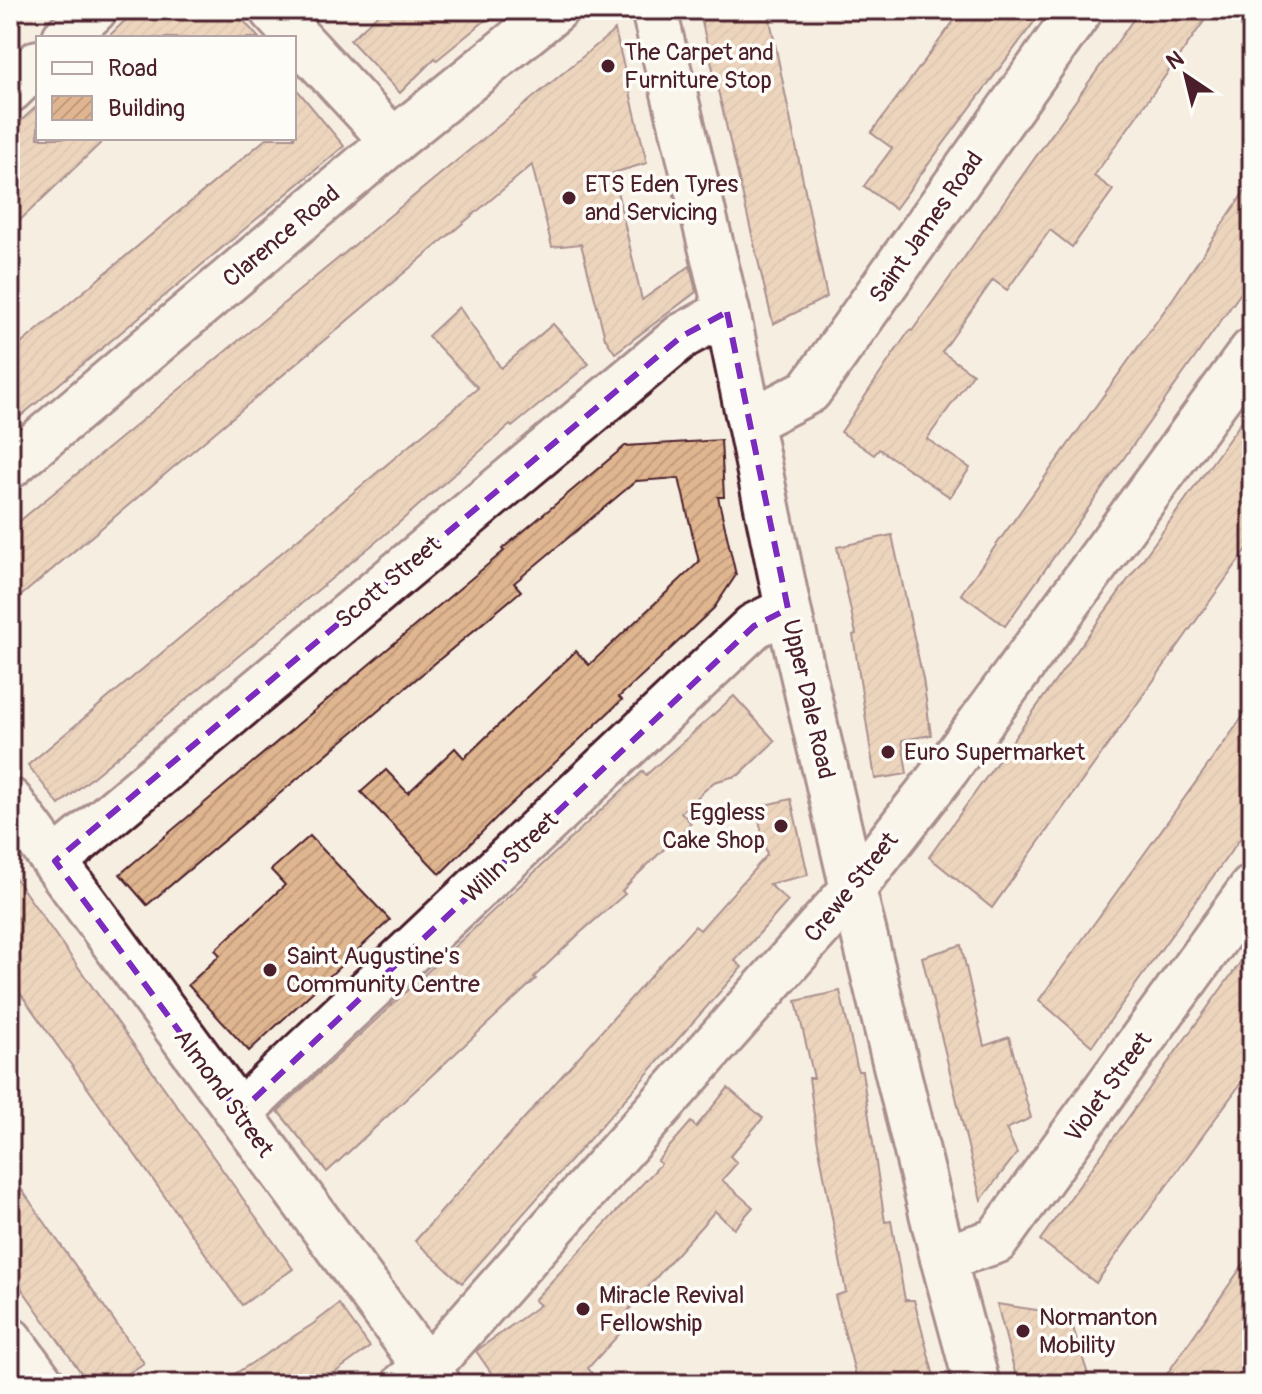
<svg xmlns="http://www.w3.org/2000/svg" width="1262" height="1394" viewBox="0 0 1262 1394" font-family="Pangolin,sans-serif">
	<defs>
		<pattern id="building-hatch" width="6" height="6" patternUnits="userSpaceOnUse" patternTransform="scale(2)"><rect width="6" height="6" fill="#e0b690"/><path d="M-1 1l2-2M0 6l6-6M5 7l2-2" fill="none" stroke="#c29c7c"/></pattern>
	</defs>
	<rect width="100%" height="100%" fill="#f7eee2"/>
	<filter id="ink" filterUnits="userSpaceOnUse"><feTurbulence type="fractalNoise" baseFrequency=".0125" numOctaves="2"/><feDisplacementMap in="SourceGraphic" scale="16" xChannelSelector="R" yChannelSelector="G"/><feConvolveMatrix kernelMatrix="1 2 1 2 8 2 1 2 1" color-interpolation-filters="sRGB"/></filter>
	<g filter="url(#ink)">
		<g fill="url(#building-hatch)" stroke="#4a1f2b" stroke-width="2">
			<path d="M 136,10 L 234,10 L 259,38 L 107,38 Z"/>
			<path d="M 383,10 L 498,10 L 437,60 L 435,58 L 400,93 L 350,40 Z"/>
			<path d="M 699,10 L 768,10 L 827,297 L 773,324 Z"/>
			<path d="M 962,10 L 1043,10 L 895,209 L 864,186 L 892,148 L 871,133 Z"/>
			<path d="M 1140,10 L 1212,10 L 1094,176 L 1113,190 L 1072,247 L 1050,230 L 1007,290 L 993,280 L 942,352 L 973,374 L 927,439 L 970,468 L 950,497 L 879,449 L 874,455 L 841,432 L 894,353 L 910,330 L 912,331 Z"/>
			<path d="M 615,30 L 647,163 L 613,173 L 642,300 L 690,266 L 696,292 L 615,353 L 605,338 L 581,244 L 552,247 L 532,165 L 10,605 L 10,529 Z"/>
			<path d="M 294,86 L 344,146 L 10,425 L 10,353 L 267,138 L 294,138 Z"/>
			<path d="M 38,105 L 38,138 L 106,138 L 10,230 L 10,131 Z"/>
			<path d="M 1252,180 L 1252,277 L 1005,626 L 961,594 L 1174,297 Z"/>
			<path d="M 459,307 L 501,368 L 553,324 L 589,364 L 512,427 L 510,425 L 401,521 L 59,805 L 28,765 L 478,388 L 428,336 Z"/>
			<path d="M 1252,407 L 1252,542 L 992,908 L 929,857 Z"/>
			<path d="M 721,440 L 724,497 L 718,497 L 736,575 L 714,608 L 619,697 L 622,700 L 500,814 L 440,874 L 361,792 L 386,770 L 408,793 L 455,748 L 464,758 L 576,651 L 589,665 L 699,562 L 679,478 L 636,481 L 514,583 L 521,591 L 147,905 L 120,874 L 504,551 L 502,549 L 625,446 Z"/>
			<path d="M 892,535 L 923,679 L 931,735 L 902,740 L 907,774 L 875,779 L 853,635 L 856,634 L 837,547 Z"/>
			<path d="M 734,696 L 775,741 L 739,775 L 714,782 L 681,812 L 691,823 L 632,880 L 622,891 L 625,894 L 579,934 L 534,977 L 536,979 L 327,1172 L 278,1111 L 643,771 L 646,775 Z"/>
			<path d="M 1252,704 L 1252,822 L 1092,1046 L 1039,1000 Z"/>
			<path d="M 791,799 L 808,875 L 769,884 L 788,901 L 735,961 L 742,967 L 462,1283 L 415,1241 L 695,926 L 700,930 L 767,855 L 756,807 Z"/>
			<path d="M 310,836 L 390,920 L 249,1051 L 188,985 L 220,955 L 215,950 L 285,885 L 271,870 Z"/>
			<path d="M 10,871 L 293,1269 L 242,1305 L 10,979 Z"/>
			<path d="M 961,945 L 984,1046 L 1009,1037 L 1031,1118 L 1006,1129 L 1017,1153 L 981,1200 L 922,957 Z"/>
			<path d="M 1252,946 L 1252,1068 L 1096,1283 L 1040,1240 Z"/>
			<path d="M 840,991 L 858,1071 L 862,1071 L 885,1222 L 891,1221 L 905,1300 L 914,1300 L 936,1384 L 858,1384 L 835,1296 L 846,1292 L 817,1138 L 809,1078 L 814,1078 L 796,1001 Z"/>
			<path d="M 728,1088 L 763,1118 L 730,1156 L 737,1163 L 722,1180 L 753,1207 L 734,1229 L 715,1211 L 673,1258 L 626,1313 L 633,1319 L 588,1368 L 600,1384 L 499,1384 L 476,1351 L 540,1305 L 534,1300 L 661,1164 L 657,1161 L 691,1122 L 696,1127 Z"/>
			<path d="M 10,1173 L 144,1363 L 113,1384 L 89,1384 L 10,1272 Z"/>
			<path d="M 1252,1252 L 1252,1367 L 1240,1384 L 1160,1384 Z"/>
			<path d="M 339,1304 L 370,1347 L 319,1384 L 219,1384 L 313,1324 Z"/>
			<path d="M 997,1304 L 1069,1315 L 1091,1384 L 1018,1384 Z"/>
		</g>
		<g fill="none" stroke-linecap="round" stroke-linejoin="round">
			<defs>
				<g id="minor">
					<path d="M 272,10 L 393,141"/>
					<path d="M 654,10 L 727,312 L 788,609 L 853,889 L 943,1258 L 977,1384"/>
					<path d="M 65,38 L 94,10"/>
					<path d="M 10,90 L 38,63"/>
					<path d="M 751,421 L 809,391 L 1080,10"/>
					<path d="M 10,466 L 393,141 L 555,10"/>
					<path d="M 10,801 L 438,1384"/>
					<path d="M 55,861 L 682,336 L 727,312"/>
					<path d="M 239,1113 L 754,626 L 788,609"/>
					<path d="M 943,1258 L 996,1241 L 1252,888"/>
					<path d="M 10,1340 L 42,1384"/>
					<path d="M 405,1384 L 427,1369 L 853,889 L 943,774 L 1252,351"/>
				</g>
			</defs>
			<use href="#minor" stroke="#4a1f2b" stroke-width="50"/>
			<use href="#minor" stroke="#fdfcf7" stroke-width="44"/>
		</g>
	</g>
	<path d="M0 0H1262V1394H0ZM 727,312 L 788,609 L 754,626 L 239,1113 L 55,861 L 682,336 Z" fill="#f7eee2" fill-opacity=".55" fill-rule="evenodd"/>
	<path fill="none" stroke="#7b2cbf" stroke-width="6" stroke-dasharray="16 10" stroke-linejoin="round" d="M 727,312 L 788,609 L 754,626 L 239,1113 L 55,861 L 682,336 Z"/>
	<g fill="#4a1f2b" stroke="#fdfcf7" stroke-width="3">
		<circle cx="608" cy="66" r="8"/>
		<circle cx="569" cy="198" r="8"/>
		<circle cx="888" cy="752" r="8"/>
		<circle cx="781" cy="826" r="8"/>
		<circle cx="270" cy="970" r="8"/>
		<circle cx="583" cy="1309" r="8"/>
		<circle cx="1023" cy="1331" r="8"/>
	</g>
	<g text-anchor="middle" stroke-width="7" stroke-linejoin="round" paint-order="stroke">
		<g font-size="24" fill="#4a1f2b" stroke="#fdfcf7" text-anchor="start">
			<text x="624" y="60">The Carpet and<tspan x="624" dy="28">Furniture Stop</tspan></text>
			<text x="585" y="192">ETS Eden Tyres<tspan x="585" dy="28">and Servicing</tspan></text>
			<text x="904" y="760">Euro Supermarket</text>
			<text x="765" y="820" text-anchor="end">Eggless<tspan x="765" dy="28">Cake Shop</tspan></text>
			<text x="286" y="964">Saint Augustine's<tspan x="286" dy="28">Community Centre</tspan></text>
			<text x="599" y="1303">Miracle Revival<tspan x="599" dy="28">Fellowship</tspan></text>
			<text x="1039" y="1325">Normanton<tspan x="1039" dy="28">Mobility</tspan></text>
		</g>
		<g font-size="24" fill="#4a1f2b" stroke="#fdfcf7">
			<text transform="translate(926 227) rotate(-55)" y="8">Saint James Road</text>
			<text transform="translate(281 236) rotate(-40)" y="8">Clarence Road</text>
			<text transform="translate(388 582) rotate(-40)" y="8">Scott Street</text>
			<text transform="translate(809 699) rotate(77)" y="8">Upper Dale Road</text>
			<text transform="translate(510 857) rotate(-43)" y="8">Willn Street</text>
			<text transform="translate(851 887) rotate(-51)" y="8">Crewe Street</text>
			<text transform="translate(1108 1087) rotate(-54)" y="8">Violet Street</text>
			<text transform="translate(224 1093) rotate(54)" y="8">Almond Street</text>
		</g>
	</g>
	<rect width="1262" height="1394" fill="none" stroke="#fdfcf7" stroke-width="40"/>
	<rect x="20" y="20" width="1222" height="1354" fill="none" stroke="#4a1f2b" stroke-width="3" filter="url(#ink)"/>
	<rect x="36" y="36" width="260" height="104" fill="#fdfcf7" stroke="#b5a4a5" stroke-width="2"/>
	<rect x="52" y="62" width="40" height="12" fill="#fdfcf7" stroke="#b5a4a5" stroke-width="2"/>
	<text x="108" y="76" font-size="24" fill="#4a1f2b">Road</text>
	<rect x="52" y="96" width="40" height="24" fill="url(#building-hatch)" stroke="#b5a4a5" stroke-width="2"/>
	<text x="108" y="116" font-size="24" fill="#4a1f2b">Building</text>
	<g transform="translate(1186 76) rotate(325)" stroke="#fdfcf7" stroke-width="6" paint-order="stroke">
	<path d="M0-6L14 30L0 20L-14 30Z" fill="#4a1f2b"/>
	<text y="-12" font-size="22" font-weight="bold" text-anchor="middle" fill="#4a1f2b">N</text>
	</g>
</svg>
